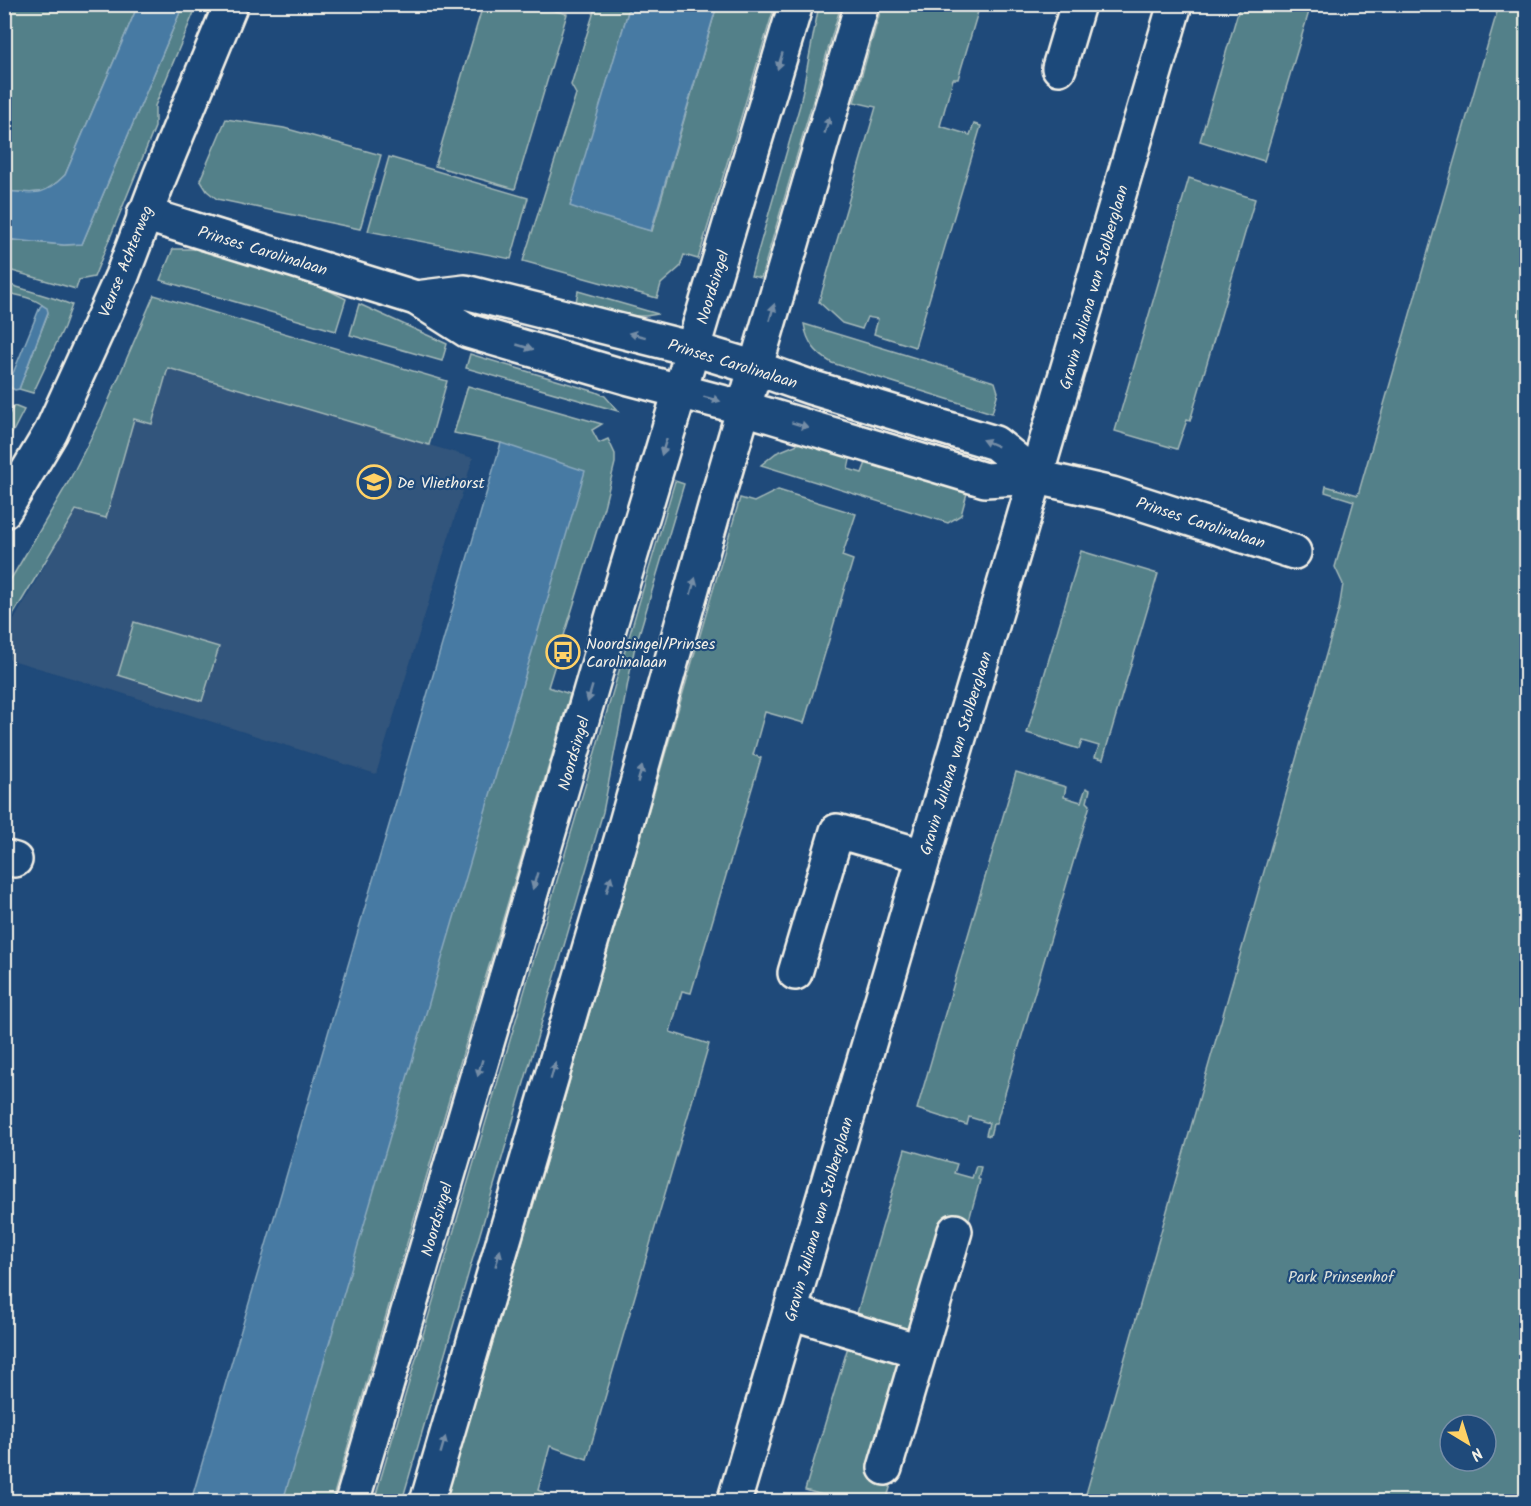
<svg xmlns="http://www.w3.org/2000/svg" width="1531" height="1506" viewBox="0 0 1531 1506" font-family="Kalam,sans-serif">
	<rect width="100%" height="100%" fill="#1f4a7a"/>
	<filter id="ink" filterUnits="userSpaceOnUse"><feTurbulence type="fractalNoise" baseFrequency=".0167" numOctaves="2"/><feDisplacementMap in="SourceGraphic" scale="12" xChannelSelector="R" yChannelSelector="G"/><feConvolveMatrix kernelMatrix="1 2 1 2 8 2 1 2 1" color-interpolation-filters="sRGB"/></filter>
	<g filter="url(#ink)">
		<path fill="#32547b" d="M 168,368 L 473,458 L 376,774 L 115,691 L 5,658 L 5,636 L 76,510 L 106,518 L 134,419 L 152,424 Z"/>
		<g fill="#538089" stroke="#a4b8b8" stroke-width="1.5" fill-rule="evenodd">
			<path d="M 4,5 L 138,5 L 65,175 C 42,198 35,193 5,191 Z"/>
			<path d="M 183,5 L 197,5 L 155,106 L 155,127 L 94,277 L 79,280 L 76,289 L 5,269 L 4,239 L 64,245 L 82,244 Z"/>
			<path d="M 483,5 L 534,5 L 567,14 L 515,189 L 435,166 Z"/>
			<path d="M 596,5 L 630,5 L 571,206 L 652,231 L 717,5 L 775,5 L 698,259 L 684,255 L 680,267 L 661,284 L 657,298 L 523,261 L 576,94 L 571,85 Z"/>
			<path d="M 819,5 L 841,5 L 761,278 L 751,276 L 800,105 Z"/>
			<path d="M 882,5 L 980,5 L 958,79 L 953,79 L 940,126 L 970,135 L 974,124 L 981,126 L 915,347 L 874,334 L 878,319 L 867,317 L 862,329 L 842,323 L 819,302 L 876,107 L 854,102 Z"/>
			<path d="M 1240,5 L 1311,5 L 1264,161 L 1200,141 Z"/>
			<path d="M 1499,5 L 1526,5 L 1526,1501 L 1084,1501 L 1339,609 L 1343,584 L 1335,567 L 1354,501 L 1325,492 L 1326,486 L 1358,495 ZM 1450,1425 L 1486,1425 L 1486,1461 L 1450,1461 Z"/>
			<path d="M 226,119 L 284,128 L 381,155 L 360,229 L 217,199 L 207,191 L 200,180 Z"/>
			<path d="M 389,157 L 528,198 L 511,259 L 368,231 Z"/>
			<path d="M 1189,178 L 1255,199 L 1190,421 L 1187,420 L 1177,449 L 1115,431 Z"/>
			<path d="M 173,249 L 195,249 L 310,281 L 346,299 L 336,331 L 160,280 Z"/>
			<path d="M 4,283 L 56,299 L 72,305 L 64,327 L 33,393 L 19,389 L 48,313 C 43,298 18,296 5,292 Z"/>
			<path d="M 578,291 L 658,314 L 646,316 L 632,316 L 576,302 Z"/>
			<path d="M 154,295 L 447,381 L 429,445 L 168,368 L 152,424 L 134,419 L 106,518 L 76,510 L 10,620 L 5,618 L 5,589 L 69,481 L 102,416 Z"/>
			<path d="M 359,304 L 447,344 L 442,361 L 350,335 Z"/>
			<path d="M 804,324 L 995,382 L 998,392 L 992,413 L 832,363 C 815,353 807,342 804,324 Z"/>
			<path d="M 470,354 L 596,392 L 605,396 L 618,411 L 466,368 Z"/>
			<path d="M 468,386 L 602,424 L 592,430 L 599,443 L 608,439 L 615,454 L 615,463 L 604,507 L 548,687 L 570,694 L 435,1147 L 332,1501 L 283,1502 L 501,443 L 454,433 Z"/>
			<path d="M 14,406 L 24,410 L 5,447 L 5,421 Z"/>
			<path d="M 800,443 L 851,455 L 848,469 L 862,473 L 867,460 L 967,493 L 961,515 L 948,523 L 761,465 L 776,453 Z"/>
			<path d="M 675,481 L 684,484 L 634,651 L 603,812 L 402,1501 L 374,1501 Z"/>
			<path d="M 778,490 L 856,514 L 842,556 L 853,560 L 804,723 L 765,712 L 753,755 L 761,758 L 691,993 L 682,991 L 670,1032 L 709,1044 L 587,1459 L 550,1446 L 538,1490 L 545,1493 L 543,1501 L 445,1501 L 521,1247 L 740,498 L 754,502 Z"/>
			<path d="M 1081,551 L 1158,574 L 1103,759 L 1095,757 L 1099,746 L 1082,741 L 1079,749 L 1027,733 Z"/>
			<path d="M 134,622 L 219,647 L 202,701 L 118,675 Z"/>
			<path d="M 1016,772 L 1066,787 L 1064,797 L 1081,802 L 1086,788 L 1090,790 L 1087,802 L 1090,805 L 996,1124 L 993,1124 L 990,1136 L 986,1135 L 989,1123 L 969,1117 L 967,1125 L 917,1109 Z"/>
			<path d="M 905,1149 L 957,1164 L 954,1173 L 972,1178 L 976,1166 L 981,1167 L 978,1179 L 980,1180 L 966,1231 L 910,1333 L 855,1320 Z"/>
			<path d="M 850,1340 L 903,1362 L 894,1475 L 886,1501 L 875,1501 L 861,1498 L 860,1501 L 843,1501 L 805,1490 Z"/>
		</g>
		<g fill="#467aa3" stroke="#8caabf" stroke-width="1.5">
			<path d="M 138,5 L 183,5 L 82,244 L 64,245 L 5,239 L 5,191 C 35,193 42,198 65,175 Z"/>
			<path d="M 630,5 L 717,5 L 651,231 L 599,216 L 570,206 Z"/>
			<path d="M 42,305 L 47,308 L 48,312 L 19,389 L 15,390 L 11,388 L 9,383 L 40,307 Z"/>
			<path d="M 501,443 L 585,471 L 283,1501 L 191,1501 Z"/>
		</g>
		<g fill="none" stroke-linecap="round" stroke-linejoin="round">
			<defs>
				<g id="minor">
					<path d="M 1059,68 L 1078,4"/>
					<path d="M 144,214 L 416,298 L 468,331 L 626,377 L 744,408 L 985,480 L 1037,477 L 1112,494 L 1294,552"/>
					<path d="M 416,298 L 465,292 L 693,349 L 756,368 L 810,387 L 995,443 L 1037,477"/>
					<path d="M 4,511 L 51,432 L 122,276 L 160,176 L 231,4"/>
					<path d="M 4,857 L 15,860"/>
					<path d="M 795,973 L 837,831 L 924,856"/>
					<path d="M 790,1312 L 919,1351"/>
					<path d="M 885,1468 L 955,1231"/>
					<path d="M 734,1502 L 1175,4"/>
				</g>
				<g id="major">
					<path d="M 352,1502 L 598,665 L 796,4"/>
					<path d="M 427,1502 L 624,830 L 718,496 L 862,4"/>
				</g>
			</defs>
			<use href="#minor" stroke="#f4f1e8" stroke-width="38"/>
			<use href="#major" stroke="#f4f1e8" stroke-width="38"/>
			<use href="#minor" stroke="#1f4a7a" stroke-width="33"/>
			<use href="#major" stroke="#1f4a7a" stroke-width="33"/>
		</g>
		<defs><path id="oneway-solid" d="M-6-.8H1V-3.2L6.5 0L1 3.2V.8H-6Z" transform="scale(1.5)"/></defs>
		<g fill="#748da6">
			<use href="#oneway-solid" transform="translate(780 61) rotate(107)"/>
			<use href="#oneway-solid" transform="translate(827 125) rotate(-74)"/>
			<use href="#oneway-solid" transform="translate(772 312) rotate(-74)"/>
			<use href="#oneway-solid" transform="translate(637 335) rotate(-166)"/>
			<use href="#oneway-solid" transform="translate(525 347) rotate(16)"/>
			<use href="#oneway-solid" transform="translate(712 399) rotate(15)"/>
			<use href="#oneway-solid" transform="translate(800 425) rotate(17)"/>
			<use href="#oneway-solid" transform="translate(990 443) rotate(-157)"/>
			<use href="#oneway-solid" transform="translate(664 447) rotate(107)"/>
			<use href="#oneway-solid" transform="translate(693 586) rotate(-74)"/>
			<use href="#oneway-solid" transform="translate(590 694) rotate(106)"/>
			<use href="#oneway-solid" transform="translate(640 774) rotate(-74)"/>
			<use href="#oneway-solid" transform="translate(535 881) rotate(106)"/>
			<use href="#oneway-solid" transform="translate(609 884) rotate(-74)"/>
			<use href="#oneway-solid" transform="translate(480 1068) rotate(106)"/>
			<use href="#oneway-solid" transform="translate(553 1071) rotate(-74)"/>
			<use href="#oneway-solid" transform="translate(498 1258) rotate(-74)"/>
			<use href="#oneway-solid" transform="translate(443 1445) rotate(-74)"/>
		</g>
	</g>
	<defs>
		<symbol id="school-ring" viewBox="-11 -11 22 22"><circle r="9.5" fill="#1f4a7a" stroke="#ffd166" stroke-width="1.5"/><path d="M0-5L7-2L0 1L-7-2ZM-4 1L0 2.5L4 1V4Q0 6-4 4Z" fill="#ffd166"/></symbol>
		<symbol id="bus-ring" viewBox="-11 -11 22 22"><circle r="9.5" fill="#1f4a7a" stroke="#ffd166" stroke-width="1.5"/><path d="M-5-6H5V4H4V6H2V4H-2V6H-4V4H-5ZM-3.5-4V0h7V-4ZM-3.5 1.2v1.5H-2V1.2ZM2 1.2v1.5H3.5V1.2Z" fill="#ffd166"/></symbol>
	</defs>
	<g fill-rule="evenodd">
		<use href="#school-ring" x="355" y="463" width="38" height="38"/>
		<use href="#bus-ring" x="544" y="633" width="38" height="38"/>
	</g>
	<g text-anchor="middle" stroke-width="4.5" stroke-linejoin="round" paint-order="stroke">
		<g font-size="16" fill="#f4f1e8" stroke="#1f4a7a">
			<text transform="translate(263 250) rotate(17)" y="6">Prinses Carolinalaan</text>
			<text transform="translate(125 261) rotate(-68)" y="6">Veurse Achterweg</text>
			<text transform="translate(712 287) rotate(-73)" y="6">Noordsingel</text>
			<text transform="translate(1093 287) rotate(-74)" y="6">Gravin Juliana van Stolberglaan</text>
			<text transform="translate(733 363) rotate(17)" y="6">Prinses Carolinalaan</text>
			<text transform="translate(1201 522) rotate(18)" y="6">Prinses Carolinalaan</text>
			<text transform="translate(573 753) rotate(-74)" y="6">Noordsingel</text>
			<text transform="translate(955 753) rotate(-73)" y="6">Gravin Juliana van Stolberglaan</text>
			<text transform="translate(436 1219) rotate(-74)" y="6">Noordsingel</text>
			<text transform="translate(818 1219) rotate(-74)" y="6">Gravin Juliana van Stolberglaan</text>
		</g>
		<g font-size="16" fill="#f4f1e8" stroke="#1f4a7a" text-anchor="start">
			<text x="397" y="488">De Vliethorst</text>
			<text x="586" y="649">Noordsingel/Prinses<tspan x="586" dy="18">Carolinalaan</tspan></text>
		</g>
		<g font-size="16" fill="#dce0da" stroke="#1f4a7a">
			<text x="1341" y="1282">Park Prinsenhof</text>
		</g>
	</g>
	<rect width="1531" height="1506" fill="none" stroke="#1f4a7a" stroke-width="24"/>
	<rect x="12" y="12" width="1507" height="1482" fill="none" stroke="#f4f1e8" stroke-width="2" filter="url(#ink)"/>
	<g transform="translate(1468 1443) rotate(142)"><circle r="28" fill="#1f4a7a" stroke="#748da6" stroke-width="1.5"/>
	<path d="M0-4.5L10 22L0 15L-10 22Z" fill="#ffd166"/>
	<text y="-9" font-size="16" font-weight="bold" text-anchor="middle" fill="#f4f1e8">N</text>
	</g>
</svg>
